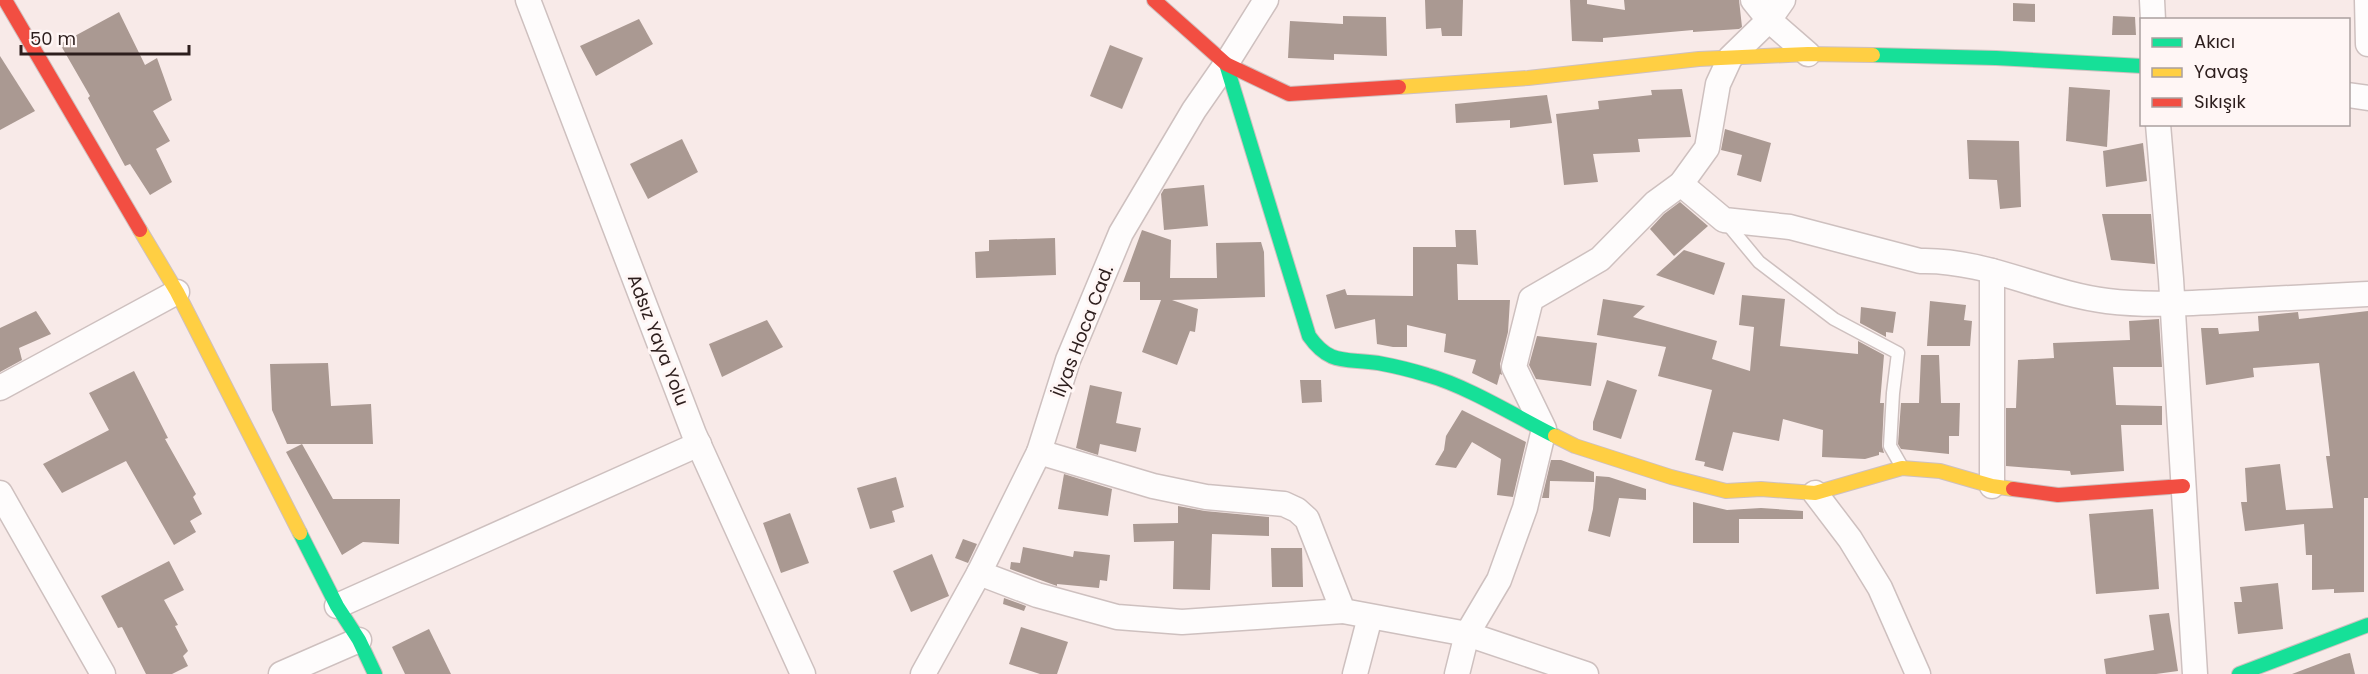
<svg xmlns="http://www.w3.org/2000/svg" width="2368" height="674" viewBox="0 0 2368 674" font-family="Poppins,sans-serif">
	<rect width="100%" height="100%" fill="#f8eae8"/>
	<g fill="#aa9992">
		<path d="M 1425,0 L 1463,0 L 1462,36 L 1442,36 L 1441,28 L 1426,29 Z"/>
		<path d="M 1570,0 L 1587,0 L 1587,4 L 1625,10 L 1624,0 L 1739,0 L 1742,27 L 1739,29 L 1693,32 L 1693,30 L 1603,38 L 1603,42 L 1572,41 Z"/>
		<path d="M 2013,3 L 2035,4 L 2035,22 L 2013,21 Z"/>
		<path d="M 119,12 L 145,65 L 157,58 L 172,100 L 153,111 L 170,141 L 156,149 L 172,182 L 150,195 L 130,164 L 125,166 L 88,98 L 90,96 L 60,44 Z"/>
		<path d="M 1343,16 L 1386,17 L 1387,56 L 1334,54 L 1334,60 L 1288,58 L 1290,21 L 1343,24 Z"/>
		<path d="M 2113,16 L 2135,17 L 2136,35 L 2112,35 Z"/>
		<path d="M 639,19 L 653,44 L 596,76 L 580,46 Z"/>
		<path d="M 1110,45 L 1143,58 L 1122,109 L 1090,96 Z"/>
		<path d="M 0,56 L 35,111 L 0,130 Z"/>
		<path d="M 2069,87 L 2110,90 L 2107,147 L 2066,141 Z"/>
		<path d="M 1682,89 L 1691,137 L 1638,139 L 1640,152 L 1593,154 L 1598,182 L 1564,185 L 1556,114 L 1599,109 L 1598,101 L 1652,95 L 1651,90 Z"/>
		<path d="M 1547,95 L 1552,123 L 1510,128 L 1510,120 L 1456,123 L 1455,104 Z"/>
		<path d="M 1725,129 L 1771,143 L 1761,182 L 1737,175 L 1742,155 L 1721,150 Z"/>
		<path d="M 682,139 L 698,172 L 648,199 L 630,164 Z"/>
		<path d="M 1967,140 L 2019,141 L 2021,207 L 2000,209 L 1997,180 L 1969,179 Z"/>
		<path d="M 2143,143 L 2147,181 L 2106,187 L 2103,151 Z"/>
		<path d="M 1204,185 L 1208,226 L 1164,230 L 1161,194 L 1164,189 Z"/>
		<path d="M 1680,202 L 1708,226 L 1674,256 L 1650,229 L 1664,214 Z"/>
		<path d="M 2102,214 L 2151,214 L 2155,264 L 2111,260 Z"/>
		<path d="M 1142,230 L 1171,240 L 1170,278 L 1217,278 L 1216,243 L 1261,242 L 1264,252 L 1265,297 L 1172,300 L 1198,309 L 1195,332 L 1190,331 L 1177,365 L 1142,352 L 1161,300 L 1140,300 L 1140,282 L 1123,282 Z"/>
		<path d="M 1455,230 L 1476,230 L 1478,265 L 1457,264 L 1458,300 L 1510,300 L 1508,332 L 1500,364 L 1502,375 L 1500,374 L 1497,385 L 1472,373 L 1476,360 L 1444,352 L 1446,334 L 1407,325 L 1407,347 L 1393,347 L 1377,344 L 1375,319 L 1335,329 L 1326,295 L 1345,289 L 1347,295 L 1413,296 L 1413,247 L 1456,247 Z"/>
		<path d="M 1055,238 L 1056,275 L 976,278 L 975,252 L 989,251 L 989,240 Z"/>
		<path d="M 1684,250 L 1725,263 L 1714,295 L 1656,275 Z"/>
		<path d="M 1742,295 L 1785,299 L 1780,346 L 1858,354 L 1858,341 L 1884,355 L 1880,403 L 1884,403 L 1882,446 L 1884,453 L 1879,452 L 1879,455 L 1865,459 L 1822,457 L 1823,430 L 1783,419 L 1779,441 L 1733,432 L 1723,471 L 1704,466 L 1705,462 L 1695,460 L 1712,390 L 1658,376 L 1666,347 L 1597,335 L 1603,299 L 1645,306 L 1633,317 L 1717,341 L 1712,359 L 1750,371 L 1754,327 L 1739,325 Z"/>
		<path d="M 1930,301 L 1966,305 L 1964,320 L 1972,321 L 1970,346 L 1927,346 Z"/>
		<path d="M 1861,307 L 1896,312 L 1893,333 L 1886,332 L 1886,337 L 1860,323 Z"/>
		<path d="M 36,311 L 51,334 L 19,348 L 22,360 L 0,372 L 0,328 Z"/>
		<path d="M 2368,311 L 2368,498 L 2364,498 L 2364,592 L 2334,593 L 2334,589 L 2312,590 L 2312,555 L 2306,555 L 2304,524 L 2245,531 L 2241,502 L 2247,502 L 2245,468 L 2280,464 L 2286,510 L 2333,508 L 2326,456 L 2330,456 L 2319,363 L 2253,368 L 2254,377 L 2206,385 L 2201,328 L 2218,328 L 2219,334 L 2259,331 L 2258,316 L 2298,312 L 2299,319 Z"/>
		<path d="M 2159,319 L 2162,367 L 2113,367 L 2116,405 L 2162,406 L 2162,425 L 2121,425 L 2124,471 L 2071,475 L 2070,471 L 2006,466 L 2006,408 L 2016,408 L 2018,360 L 2054,358 L 2053,343 L 2130,340 L 2129,321 Z"/>
		<path d="M 767,320 L 783,347 L 722,377 L 709,344 Z"/>
		<path d="M 1537,336 L 1597,343 L 1591,386 L 1536,379 L 1529,365 Z"/>
		<path d="M 1921,355 L 1939,355 L 1941,403 L 1960,403 L 1959,436 L 1949,436 L 1949,454 L 1901,449 L 1898,444 L 1901,403 L 1919,403 Z"/>
		<path d="M 328,363 L 331,406 L 371,404 L 373,444 L 287,444 L 272,410 L 270,364 Z"/>
		<path d="M 134,371 L 168,438 L 165,439 L 196,494 L 193,497 L 202,514 L 190,521 L 196,532 L 174,545 L 126,461 L 62,493 L 43,464 L 109,430 L 89,393 Z"/>
		<path d="M 1300,380 L 1321,380 L 1322,402 L 1302,403 Z"/>
		<path d="M 1607,380 L 1637,390 L 1621,439 L 1593,430 L 1593,422 Z"/>
		<path d="M 1090,385 L 1122,392 L 1116,423 L 1141,428 L 1136,452 L 1100,444 L 1098,455 L 1076,448 Z"/>
		<path d="M 1462,410 L 1526,442 L 1513,497 L 1497,495 L 1501,459 L 1472,442 L 1456,468 L 1435,465 L 1444,450 L 1446,436 Z"/>
		<path d="M 302,444 L 333,499 L 400,499 L 399,544 L 363,542 L 342,555 L 286,452 Z"/>
		<path d="M 1551,460 L 1561,460 L 1594,472 L 1594,482 L 1550,481 L 1549,498 L 1542,498 Z"/>
		<path d="M 1064,474 L 1112,489 L 1108,516 L 1058,509 Z"/>
		<path d="M 1596,476 L 1609,477 L 1646,489 L 1646,500 L 1619,498 L 1610,537 L 1588,531 L 1593,509 Z"/>
		<path d="M 896,477 L 904,507 L 892,511 L 895,522 L 870,529 L 857,488 Z"/>
		<path d="M 1693,502 L 1727,510 L 1761,508 L 1803,511 L 1803,519 L 1739,519 L 1739,543 L 1693,543 Z"/>
		<path d="M 1178,506 L 1205,511 L 1269,517 L 1269,536 L 1212,534 L 1210,590 L 1173,589 L 1174,541 L 1134,542 L 1133,524 L 1178,523 Z"/>
		<path d="M 2153,509 L 2159,589 L 2096,594 L 2089,514 Z"/>
		<path d="M 790,513 L 809,563 L 781,573 L 763,523 Z"/>
		<path d="M 963,539 L 977,544 L 968,563 L 955,558 Z"/>
		<path d="M 1023,547 L 1073,557 L 1074,551 L 1110,555 L 1107,581 L 1100,580 L 1099,588 L 1057,584 L 1057,586 L 1010,569 L 1011,562 L 1020,563 Z"/>
		<path d="M 1271,548 L 1302,548 L 1303,587 L 1272,587 Z"/>
		<path d="M 932,554 L 949,596 L 911,612 L 893,571 Z"/>
		<path d="M 169,561 L 184,590 L 164,600 L 178,625 L 175,626 L 188,651 L 183,656 L 188,666 L 172,674 L 146,674 L 122,627 L 118,628 L 101,596 Z"/>
		<path d="M 2278,583 L 2283,629 L 2238,634 L 2234,602 L 2242,602 L 2240,587 Z"/>
		<path d="M 1004,598 L 1026,606 L 1024,611 L 1003,604 Z"/>
		<path d="M 2169,613 L 2178,671 L 2156,674 L 2106,674 L 2104,659 L 2154,650 L 2149,615 Z"/>
		<path d="M 1021,627 L 1068,642 L 1057,674 L 1040,674 L 1009,664 Z"/>
		<path d="M 429,629 L 451,674 L 405,674 L 392,647 Z"/>
		<path d="M 2350,653 L 2355,674 L 2292,674 L 2345,654 Z"/>
	</g>
	<g fill="none" stroke-linecap="round" stroke-linejoin="round">
		<defs>
			<path id="lane" d="M 1725,221 L 1759,262 L 1834,319 L 1898,353 L 1893,393 L 1890,446 L 1902,467"/>
			<g id="street">
				<path d="M 528,0 L 694,434 L 803,674"/>
				<path d="M 1753,0 L 1769,20 L 1808,54"/>
				<path d="M 2152,0 L 2153,20"/>
				<path d="M 2367,0 L 2368,44"/>
				<path d="M 2348,95 L 2368,98"/>
				<path d="M 2158,124 L 2171,279 L 2195,674"/>
				<path d="M 1681,184 L 1724,220 L 1790,227 L 1920,261 C 1984,259 2044,293 2107,301 C 2148,306 2190,303 2231,301 C 2276,299 2322,296 2368,294"/>
				<path d="M 0,388 L 177,292"/>
				<path d="M 1039,452 L 1153,486 L 1206,497 L 1284,504 L 1297,510 L 1307,519 L 1343,611 L 1467,634 L 1586,674"/>
				<path d="M 1992,486 L 1992,271"/>
				<path d="M 0,493 L 103,674"/>
				<path d="M 1815,493 L 1850,539 L 1880,588 L 1918,674"/>
				<path d="M 979,573 L 1037,595 L 1117,617 L 1182,622 L 1343,611"/>
				<path d="M 337,606 L 699,444"/>
				<path d="M 281,674 L 359,640"/>
				<path d="M 923,674 L 979,573 L 1039,452 L 1068,360 L 1121,233 L 1194,110 L 1226,64 L 1266,0"/>
				<path d="M 1355,674 L 1370,617"/>
				<path d="M 1457,674 L 1467,634 L 1499,580 L 1525,508 L 1544,429 L 1514,367 L 1531,299 L 1600,259 L 1655,203 L 1681,184 L 1707,148 L 1718,84 L 1730,58 L 1769,20 L 1783,0"/>
			</g>
			<g id="fast">
				<path d="M 1873,55 L 1996,58 L 2142,66"/>
				<path d="M 1226,64 L 1309,336 C 1330,366 1346,358 1378,363 C 1394,366 1411,370 1427,375 C 1467,386 1517,417 1555,436"/>
				<path d="M 300,533 L 337,606 L 359,640 L 375,674"/>
				<path d="M 2239,674 L 2368,625"/>
			</g>
			<g id="slow">
				<path d="M 1399,87 L 1528,78 L 1699,59 L 1808,54 L 1873,55"/>
				<path d="M 140,230 L 177,292 L 300,533"/>
				<path d="M 1555,436 L 1575,446 L 1671,477 L 1726,491 L 1761,489 L 1815,493 L 1902,468 L 1940,471 L 1992,486 L 2013,489"/>
			</g>
			<g id="jam">
				<path d="M 5,0 L 140,230"/>
				<path d="M 1154,0 L 1226,64 L 1289,94 L 1399,87"/>
				<path d="M 2013,489 L 2058,495 L 2183,486"/>
			</g>
		</defs>
		<use href="#lane" stroke="#cec0bf" stroke-width="15"/>
		<use href="#street" stroke="#cec0bf" stroke-width="27"/>
		<use href="#fast" stroke="#cec0bf" stroke-width="16"/>
		<use href="#slow" stroke="#cec0bf" stroke-width="16"/>
		<use href="#jam" stroke="#cec0bf" stroke-width="16"/>
		<use href="#lane" stroke="#fefcfc" stroke-width="12"/>
		<use href="#street" stroke="#fefcfc" stroke-width="24"/>
		<use href="#fast" stroke="#16e098" stroke-width="14"/>
		<use href="#slow" stroke="#ffcf43" stroke-width="14"/>
		<use href="#jam" stroke="#f24e42" stroke-width="14"/>
	</g>
	<g text-anchor="middle" stroke-width="6" stroke-linejoin="round" paint-order="stroke">
		<g font-size="18" fill="#2d1e1d" stroke="#fff6f5">
			<text transform="translate(1083 331) rotate(-69)" y="6">İlyas Hoca Cad.</text>
			<text transform="translate(658 340) rotate(69)" y="6">Adsız Yaya Yolu</text>
		</g>
	</g>
	<rect x="2140" y="18" width="210" height="108" fill="#fff6f5" stroke="#aba09f" stroke-width="1.5"/>
	<rect x="2152" y="38" width="30" height="9" fill="#16e098" stroke="#aba09f" stroke-width="1.5"/>
	<text x="2194" y="48" font-size="18" fill="#2d1e1d">Akıcı</text>
	<rect x="2152" y="68" width="30" height="9" fill="#ffcf43" stroke="#aba09f" stroke-width="1.5"/>
	<text x="2194" y="78" font-size="18" fill="#2d1e1d">Yavaş</text>
	<rect x="2152" y="98" width="30" height="9" fill="#f24e42" stroke="#aba09f" stroke-width="1.5"/>
	<text x="2194" y="108" font-size="18" fill="#2d1e1d">Sıkışık</text>
	<path d="M21 45v9h168v-9" fill="none" stroke="#2d1e1d" stroke-width="3"/>
	<text x="30" y="45" font-size="18" fill="#2d1e1d" stroke="#fff6f5" stroke-width="4.5" paint-order="stroke">50 m</text>
</svg>
